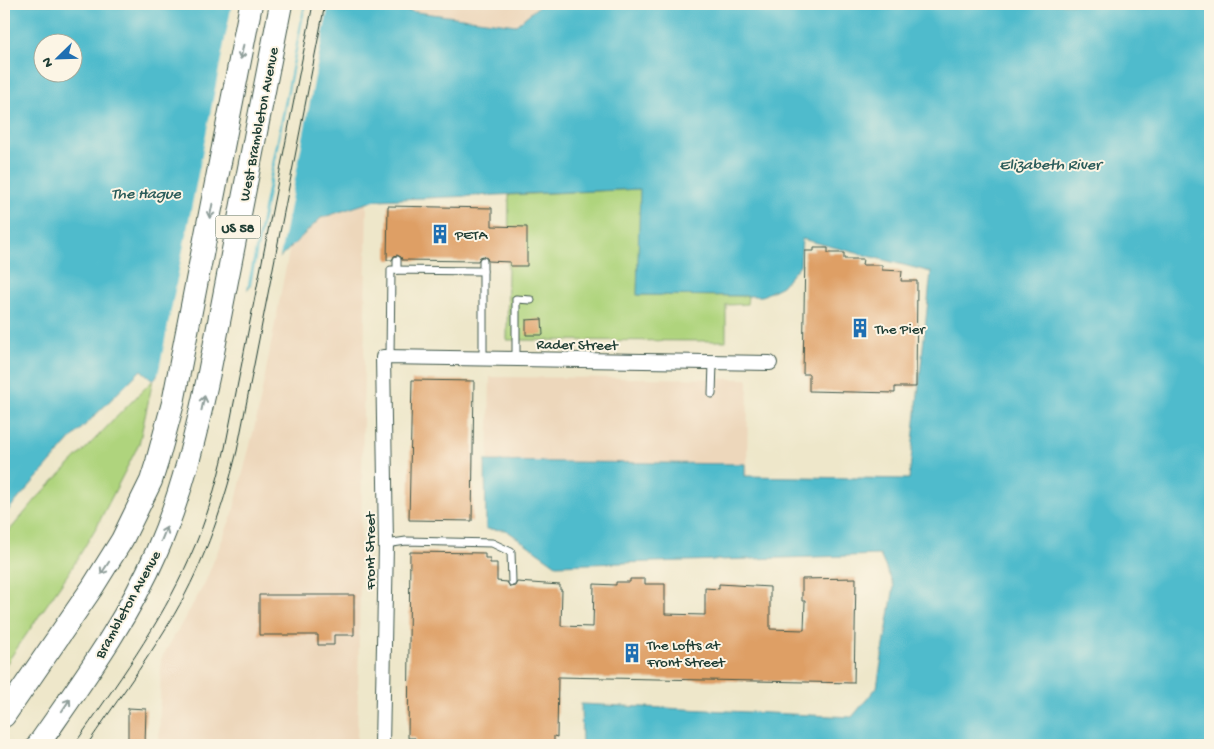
<svg xmlns="http://www.w3.org/2000/svg" width="1214" height="749" viewBox="0 0 1214 749" font-family="'Gochi Hand',sans-serif">
	<rect width="100%" height="100%" fill="#fcf5e5"/>
	<filter id="ink" filterUnits="userSpaceOnUse"><feTurbulence type="fractalNoise" baseFrequency=".02" numOctaves="2"/><feDisplacementMap in="SourceGraphic" scale="10" xChannelSelector="R" yChannelSelector="G"/><feConvolveMatrix kernelMatrix="1 2 1 2 8 2 1 2 1" color-interpolation-filters="sRGB"/></filter>
	<filter id="wash" filterUnits="userSpaceOnUse"><feTurbulence type="fractalNoise" baseFrequency=".0096" numOctaves="4" result="noise"/><feDisplacementMap in="SourceGraphic" scale="20" xChannelSelector="R" yChannelSelector="G"/><feGaussianBlur stdDeviation="1.12" result="paint"/><feColorMatrix in="noise" values="0 0 0 0 0 0 0 0 0 0 0 0 0 0 0 0 0 1.4 0 .05"/><feComposite in="paint" operator="in"/></filter>
	<g filter="url(#wash)">
		<rect width="100%" height="100%" fill="#eee7ca"/>
		<g fill="#edd7bb">
			<path d="M 355,4 L 541,4 L 516,25 Z"/>
			<path d="M 367,203 L 357,745 L 159,745 L 161,659 L 204,585 L 233,513 L 257,417 L 290,246 L 321,218 Z"/>
			<path d="M 490,377 L 748,379 L 747,476 L 488,474 Z"/>
		</g>
		<g fill="#afd47d" stroke="#678858">
			<path d="M 641,189 L 637,295 L 748,296 L 747,304 L 726,305 L 726,341 L 507,340 L 509,195 Z"/>
			<path d="M 153,380 L 139,444 L 97,526 L 70,571 L 4,667 L 4,537 L 38,497 Z"/>
		</g>
		<path fill="#50bbcc" stroke="#387c80" fill-rule="evenodd" d="M 4,4 L 355,4 L 516,25 L 541,4 L 1210,4 L 1210,745 L 582,745 L 581,704 L 852,717 L 877,687 L 894,586 L 880,555 L 556,565 L 506,530 L 486,529 L 485,461 L 745,464 L 745,476 L 909,479 L 931,272 L 802,239 L 800,265 L 782,286 L 762,296 L 637,295 L 640,189 L 376,200 L 321,218 L 153,380 L 141,370 L 72,438 L 4,515 ZM 42,42 L 72,42 L 72,72 L 42,72 Z"/>
		<g fill="#eee7ca">
			<path d="M 232,4 L 304,4 L 246,294 L 157,380 Z"/>
			<path d="M 306,4 L 329,4 L 279,262 L 250,290 Z"/>
		</g>
		<g id="blocks">
			<g fill="#de9f65">
				<path d="M 388,206 L 492,208 L 492,226 L 527,227 L 527,266 L 510,266 L 510,262 L 488,261 L 487,258 L 483,256 L 480,257 L 478,261 L 402,260 L 401,257 L 397,255 L 394,256 L 392,260 L 387,260 Z"/>
				<path d="M 814,248 L 828,248 L 828,253 L 844,253 L 844,259 L 863,259 L 862,265 L 882,265 L 882,270 L 902,271 L 901,281 L 917,281 L 916,387 L 895,387 L 895,393 L 809,391 L 809,374 L 803,374 L 805,251 L 814,251 Z"/>
				<path d="M 542,319 L 543,335 L 526,335 L 526,320 Z"/>
				<path d="M 412,380 L 474,381 L 472,521 L 409,520 Z"/>
				<path d="M 410,552 L 485,553 L 485,558 L 490,558 L 490,563 L 497,563 L 497,581 L 507,582 L 510,587 L 515,586 L 517,582 L 560,585 L 560,590 L 562,590 L 561,626 L 593,627 L 594,584 L 616,585 L 616,582 L 630,582 L 630,579 L 645,579 L 645,584 L 665,584 L 665,614 L 705,615 L 705,588 L 719,589 L 719,584 L 770,587 L 770,629 L 804,630 L 805,601 L 802,601 L 802,579 L 856,578 L 854,683 L 558,677 L 557,737 L 554,736 L 554,745 L 415,744 L 415,738 L 408,738 Z"/>
				<path d="M 259,595 L 354,595 L 354,635 L 334,635 L 334,645 L 318,645 L 318,635 L 259,635 Z"/>
				<path d="M 128,708 L 146,709 L 145,745 L 128,744 Z"/>
			</g>
		</g>
	</g>
	<g filter="url(#ink)">
		<use href="#blocks" fill-opacity="0" stroke="#3e564a" stroke-width="1"/>
		<g fill="none" stroke-linecap="round" stroke-linejoin="round">
			<defs>
				<g id="service">
					<path d="M 483,261 L 483,271"/>
					<path d="M 397,270 L 397,260"/>
					<path d="M 390,357 L 391,270 L 483,271 L 483,359"/>
					<path d="M 516,359 L 516,299 L 531,300"/>
					<path d="M 712,394 L 713,363"/>
					<path d="M 386,544 L 406,541 L 492,543 L 511,552 L 512,582"/>
				</g>
				<path id="minor" d="M 382,745 L 386,544 L 383,357 L 770,363"/>
				<g id="primary">
					<path d="M 4,716 L 92,588 L 122,540 L 151,481 L 157,462 L 173,403 L 251,4"/>
					<path d="M 38,745 C 81,683 127,621 157,551 C 182,494 196,434 209,373 L 281,4"/>
				</g>
			</defs>
			<use href="#service" stroke="#3e564a" stroke-width="9"/>
			<use href="#minor" stroke="#3e564a" stroke-width="16"/>
			<use href="#primary" stroke="#3e564a" stroke-width="24"/>
			<use href="#service" stroke="#fff" stroke-width="7"/>
			<use href="#minor" stroke="#fff" stroke-width="14"/>
			<use href="#primary" stroke="#fff" stroke-width="22"/>
			<g stroke="#1f3d34" stroke-width="1">
				<path d="M 74,745 C 116,685 160,625 190,557 C 206,522 216,486 225,448 L 313,4"/>
				<path d="M 87,745 C 114,705 143,666 168,625 C 201,571 222,512 237,451 L 325,4"/>
			</g>
		</g>
		<defs><path id="oneway-shaft" d="M-6 0H5M1.5-3L5.5 0L1.5 3" fill="none" stroke-width="1.6" stroke-linecap="round" stroke-linejoin="round" transform="scale(1.25)"/></defs>
		<g stroke="#8f9e9a">
			<use href="#oneway-shaft" transform="translate(242 52) rotate(101)"/>
			<use href="#oneway-shaft" transform="translate(211 211) rotate(101)"/>
			<use href="#oneway-shaft" transform="translate(203 403) rotate(-78)"/>
			<use href="#oneway-shaft" transform="translate(164 534) rotate(-68)"/>
			<use href="#oneway-shaft" transform="translate(105 568) rotate(123)"/>
			<use href="#oneway-shaft" transform="translate(66 705) rotate(-56)"/>
		</g>
	</g>
	<defs>
		<symbol id="building-bare" viewBox="-9 -9 18 18"><path d="M-4-6H4V6H1V3H-1V6H-4ZM-2.5-4.3h1.7v1.8h-1.7ZM.8-4.3h1.7v1.8H.8ZM-2.5-1h1.7V.8h-1.7ZM.8-1h1.7V.8H.8Z" fill="#1f6fb2" stroke="#fcf5e5" stroke-width="2.5" paint-order="stroke"/></symbol>
	</defs>
	<g fill-rule="evenodd">
		<use href="#building-bare" x="426" y="220" width="28" height="28"/>
		<use href="#building-bare" x="846" y="314" width="28" height="28"/>
		<use href="#building-bare" x="618" y="639" width="28" height="28"/>
	</g>
	<g text-anchor="middle" stroke-width="4" stroke-linejoin="round" paint-order="stroke">
		<rect fill="#fcf5e5" stroke="#617469" stroke-width="1" x="215.5" y="215.5" width="45" height="23" rx="4"/>
		<g font-size="14" font-weight="bold" fill="#1f3d34">
			<text x="238" y="232">US 58</text>
		</g>
		<g font-size="15" fill="#1f3d34" stroke="#fcf5e5">
			<text transform="translate(258 124) rotate(-79)" y="5">West Brambleton Avenue</text>
			<text transform="translate(577 344) rotate(1)" y="5">Rader Street</text>
			<text transform="translate(369 551) rotate(-90)" y="5">Front Street</text>
			<text transform="translate(127 604) rotate(-61)" y="5">Brambleton Avenue</text>
		</g>
		<g font-size="15" fill="#1f3d34" stroke="#fcf5e5" text-anchor="start">
			<text x="455" y="239">PETA</text>
			<text x="875" y="333">The Pier</text>
			<text x="647" y="649">The Lofts at<tspan x="647" dy="17">Front Street</tspan></text>
		</g>
		<g font-size="16" font-style="italic" fill="#2b5c5a" stroke="#fcf5e5">
			<text x="1050" y="169">Elizabeth River</text>
			<text x="146" y="198">The Hague</text>
		</g>
	</g>
	<rect width="1214" height="749" fill="none" stroke="#fcf5e5" stroke-width="20"/>
	<g transform="translate(58 58) rotate(247)"><circle r="24" fill="#fcf5e5" stroke="#a4ab9e"/>
	<path d="M0-4L9 19L0 12L-9 19Z" fill="#1f6fb2"/>
	<text y="-8" font-size="14" font-weight="bold" text-anchor="middle" fill="#1f3d34">N</text>
	</g>
</svg>
